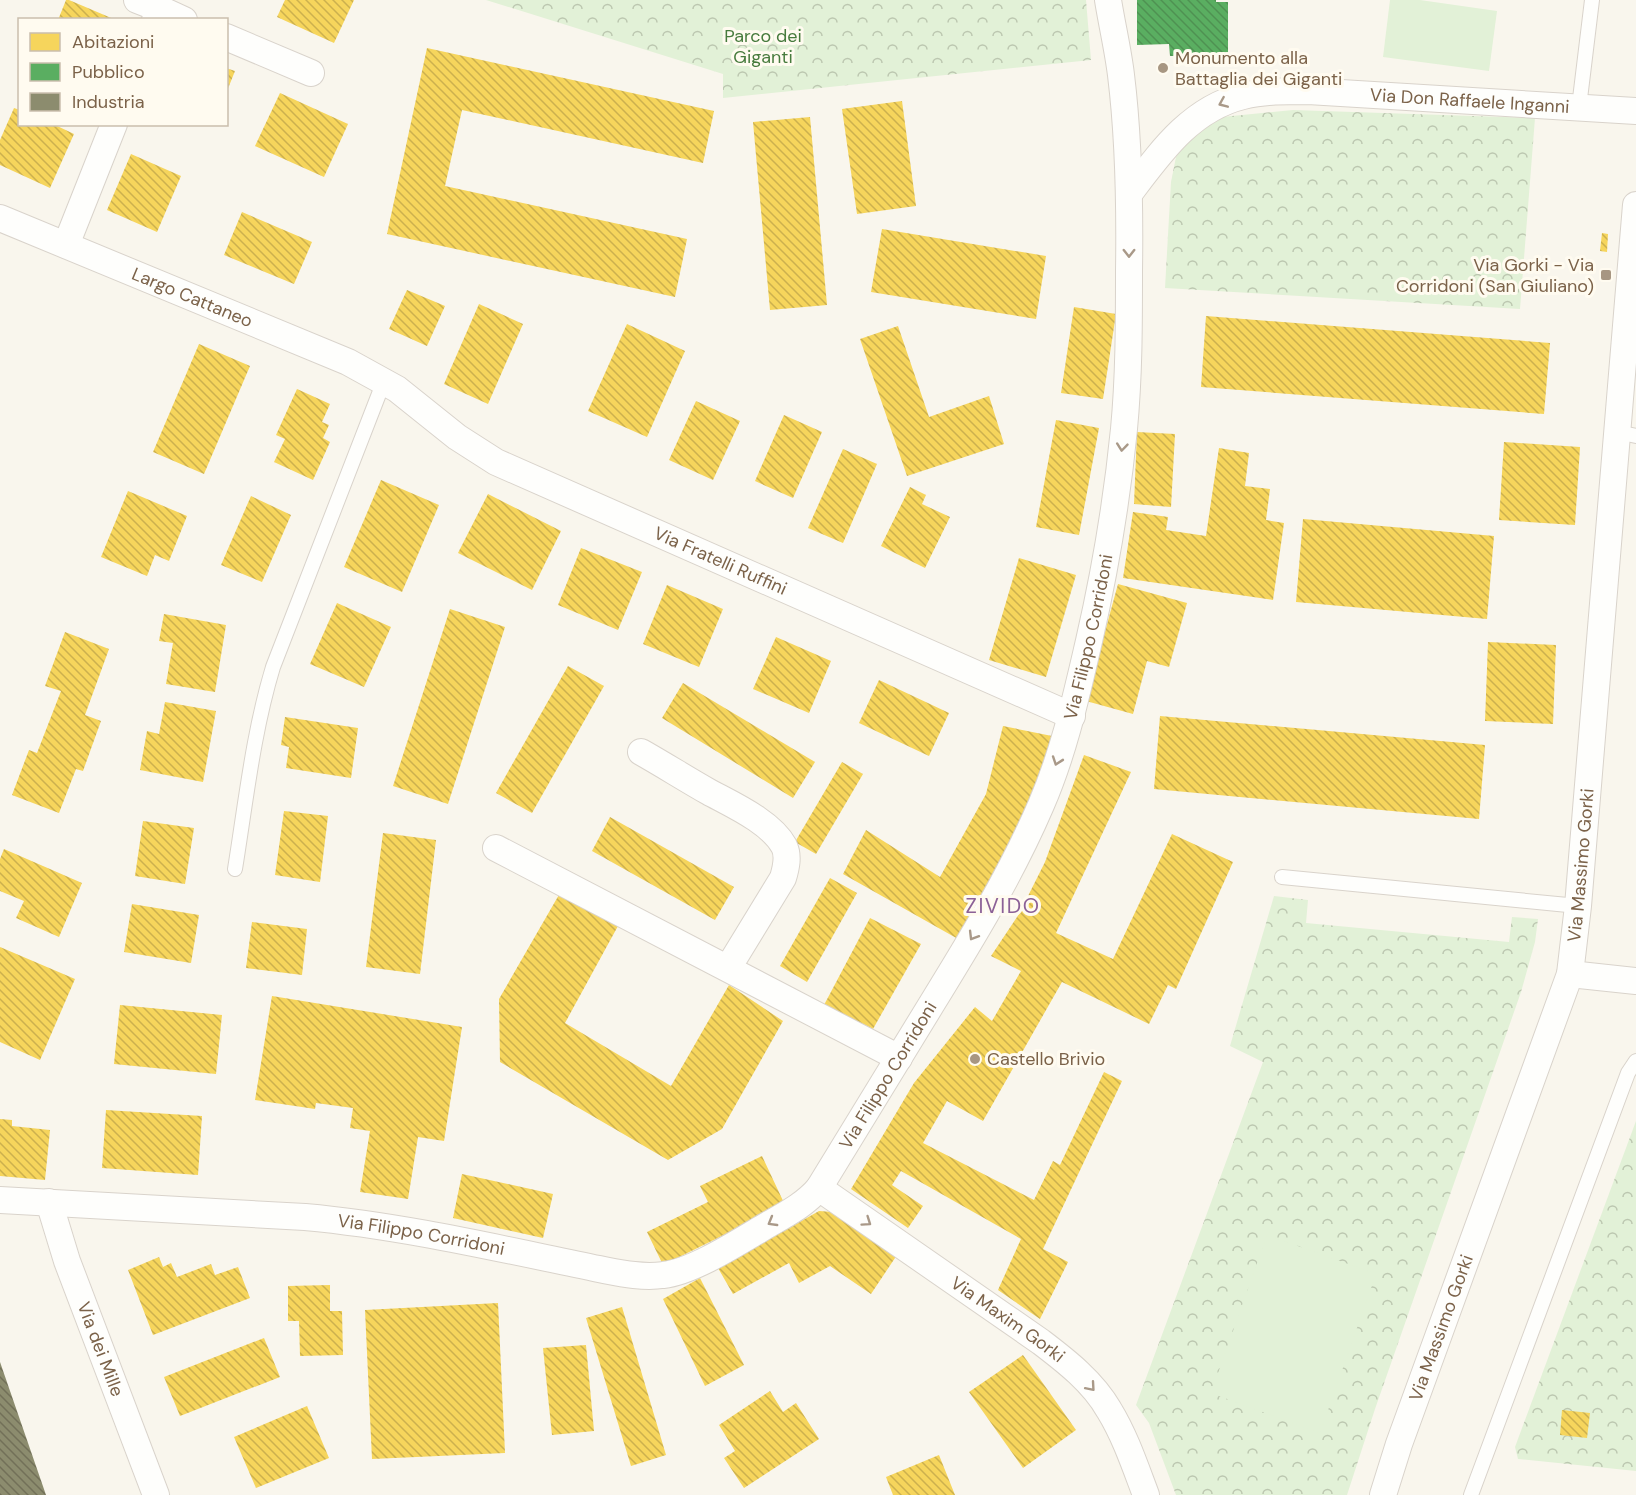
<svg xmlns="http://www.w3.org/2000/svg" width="1636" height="1495" viewBox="0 0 1636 1495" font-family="'DM Sans',sans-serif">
	<defs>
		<pattern id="park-crowns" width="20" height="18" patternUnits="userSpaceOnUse" patternTransform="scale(1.5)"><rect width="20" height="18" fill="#e2f1d7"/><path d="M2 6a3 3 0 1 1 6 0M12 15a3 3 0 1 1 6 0" fill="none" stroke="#bcc7b0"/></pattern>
		<pattern id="homes-back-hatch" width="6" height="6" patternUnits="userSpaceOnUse" patternTransform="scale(1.5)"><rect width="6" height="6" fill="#f6d55c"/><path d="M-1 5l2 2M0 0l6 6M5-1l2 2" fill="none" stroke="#ccb04e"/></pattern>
		<pattern id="public-back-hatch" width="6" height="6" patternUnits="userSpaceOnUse" patternTransform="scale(1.5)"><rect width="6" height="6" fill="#5aae61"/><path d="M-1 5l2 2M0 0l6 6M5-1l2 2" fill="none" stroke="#4f9152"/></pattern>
		<pattern id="industry-back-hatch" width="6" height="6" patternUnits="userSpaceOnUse" patternTransform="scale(1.5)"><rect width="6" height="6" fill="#8c8c6e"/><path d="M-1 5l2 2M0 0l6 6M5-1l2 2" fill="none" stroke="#727058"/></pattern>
	</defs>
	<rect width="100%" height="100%" fill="#f9f6ed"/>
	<g fill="url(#park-crowns)">
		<path d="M 486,0 L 1086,0 L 1091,60 L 723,98 L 723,74 Z"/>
		<path d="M 1293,110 L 1535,118 L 1520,309 L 1165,288 L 1171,182 L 1176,157 L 1187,140 L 1204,124 L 1222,117 Z"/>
		<path d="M 1274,896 L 1308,900 L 1306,923 L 1509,942 L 1512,917 L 1538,919 L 1535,942 L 1521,992 L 1375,1409 L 1347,1495 L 1176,1495 L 1149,1423 L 1136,1405 L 1263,1062 L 1230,1046 Z"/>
		<path d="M 1636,1121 L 1636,1471 L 1518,1459 L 1515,1447 Z"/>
	</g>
	<g fill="#e2f1d7">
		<path d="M 1390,0 L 1420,0 L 1497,11 L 1489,71 L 1383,57 Z"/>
		<path d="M 1267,1235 L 1376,1274 L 1320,1433 L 1211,1393 Z"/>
	</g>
	<g fill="url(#homes-back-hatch)">
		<path d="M 66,0 L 69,0 L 116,20 L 58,20 Z"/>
		<path d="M 285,0 L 354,0 L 334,43 L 277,17 Z"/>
		<path d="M 427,48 L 714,111 L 703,163 L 462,110 L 445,186 L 687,239 L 675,297 L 387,234 Z"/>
		<path d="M 226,68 L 235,71 L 227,91 L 226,91 Z"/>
		<path d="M 280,93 L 348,124 L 324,177 L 255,146 Z"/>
		<path d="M 902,101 L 916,206 L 857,214 L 842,109 Z"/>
		<path d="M 14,108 L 20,110 L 20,124 L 53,124 L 74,134 L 50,188 L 0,165 L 0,140 Z"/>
		<path d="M 810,117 L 827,305 L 770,310 L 753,122 Z"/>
		<path d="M 131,154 L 181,176 L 157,232 L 107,210 Z"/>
		<path d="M 242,212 L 312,242 L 294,284 L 224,255 Z"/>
		<path d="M 882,229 L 1046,256 L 1036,319 L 871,292 Z"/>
		<path d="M 1602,233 L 1608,234 L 1607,252 L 1600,251 Z"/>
		<path d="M 407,290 L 445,306 L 427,346 L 389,329 Z"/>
		<path d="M 479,304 L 523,324 L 488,404 L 444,384 Z"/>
		<path d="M 1074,307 L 1116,314 L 1103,399 L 1061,393 Z"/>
		<path d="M 1206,316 L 1550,343 L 1544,414 L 1201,387 Z"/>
		<path d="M 627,324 L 685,351 L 647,437 L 588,411 Z"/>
		<path d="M 898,326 L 929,417 L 989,396 L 1004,444 L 907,476 L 860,339 Z"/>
		<path d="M 199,344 L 250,366 L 204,474 L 153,452 Z"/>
		<path d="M 297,389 L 330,404 L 322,422 L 329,425 L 323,438 L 330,442 L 313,480 L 274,462 L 285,439 L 276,435 Z"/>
		<path d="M 696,401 L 740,421 L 713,480 L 669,460 Z"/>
		<path d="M 784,415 L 822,432 L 793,498 L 755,481 Z"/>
		<path d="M 1056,420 L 1099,428 L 1079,535 L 1036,527 Z"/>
		<path d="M 1137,432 L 1175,434 L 1171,507 L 1134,504 Z"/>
		<path d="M 1504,442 L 1580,447 L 1575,525 L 1499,520 Z"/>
		<path d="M 1219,448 L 1249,453 L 1245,486 L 1270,489 L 1266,520 L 1284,523 L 1273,600 L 1123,578 L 1133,512 L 1168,517 L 1166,530 L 1206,536 Z"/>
		<path d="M 843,449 L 877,464 L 843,543 L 808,528 Z"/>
		<path d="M 381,480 L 439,505 L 402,592 L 344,567 Z"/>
		<path d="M 910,487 L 926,495 L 922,504 L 950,517 L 925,568 L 881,546 Z"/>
		<path d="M 128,491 L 187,516 L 169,561 L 155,555 L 147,576 L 101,557 Z"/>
		<path d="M 488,494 L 561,531 L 532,590 L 458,553 Z"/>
		<path d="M 251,496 L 291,515 L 262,582 L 221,565 Z"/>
		<path d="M 1303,519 L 1494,536 L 1487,619 L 1296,602 Z"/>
		<path d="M 581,548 L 642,572 L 618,630 L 558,605 Z"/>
		<path d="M 1019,558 L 1076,575 L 1046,677 L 989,660 Z"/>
		<path d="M 1118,584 L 1187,603 L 1169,667 L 1147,661 L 1133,714 L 1086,701 Z"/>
		<path d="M 667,585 L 723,609 L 699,667 L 643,644 Z"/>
		<path d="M 337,603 L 391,627 L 364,687 L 310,664 Z"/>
		<path d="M 450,609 L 505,627 L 448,804 L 393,786 Z"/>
		<path d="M 164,614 L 226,625 L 215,692 L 166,684 L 173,643 L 159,641 Z"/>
		<path d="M 65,632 L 109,649 L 85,715 L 101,721 L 83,771 L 76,769 L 59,813 L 12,795 L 29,750 L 37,753 L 61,691 L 45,686 Z"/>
		<path d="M 776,637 L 831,661 L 809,713 L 753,689 Z"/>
		<path d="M 1488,642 L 1556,645 L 1553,724 L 1485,721 Z"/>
		<path d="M 568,666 L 604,686 L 532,813 L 496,793 Z"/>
		<path d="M 879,680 L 949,713 L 929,756 L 859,723 Z"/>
		<path d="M 683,683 L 815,762 L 793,798 L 662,718 Z"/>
		<path d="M 165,702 L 216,711 L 203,782 L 140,770 L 147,731 L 159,734 Z"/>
		<path d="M 1160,716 L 1485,745 L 1479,819 L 1154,789 Z"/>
		<path d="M 285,717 L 358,728 L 351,778 L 286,768 L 289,747 L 281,745 Z"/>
		<path d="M 1003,726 L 1052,736 L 1024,818 L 958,939 L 843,874 L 866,830 L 940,877 L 986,794 Z"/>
		<path d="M 1084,755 L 1131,772 L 1056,933 L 1113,959 L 1172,834 L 1233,862 L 1176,989 L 1168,985 L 1149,1024 L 1062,982 L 983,1121 L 947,1101 L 923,1143 L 1034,1200 L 1053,1161 L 1060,1165 L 1104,1072 L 1122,1081 L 1043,1249 L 1068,1262 L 1040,1319 L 998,1290 L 1021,1239 L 901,1171 L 892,1185 L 923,1206 L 908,1228 L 851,1189 L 914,1083 L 975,1007 L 992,1021 L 1021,971 L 991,956 L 1019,914 L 1045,862 Z"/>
		<path d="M 842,762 L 863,774 L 816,854 L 795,842 Z"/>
		<path d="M 284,811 L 328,816 L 320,882 L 275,875 Z"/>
		<path d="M 610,817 L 734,887 L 715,920 L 592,851 Z"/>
		<path d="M 143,821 L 194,828 L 185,884 L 135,876 Z"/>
		<path d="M 383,833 L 436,840 L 420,974 L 366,967 Z"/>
		<path d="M 4,849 L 82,883 L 59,937 L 16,918 L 24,901 L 0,891 L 0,859 Z"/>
		<path d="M 830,878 L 857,893 L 807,982 L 780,966 Z"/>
		<path d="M 560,893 L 618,926 L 565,1023 L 671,1086 L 729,985 L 783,1021 L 722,1129 L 668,1160 L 500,1062 L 499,999 Z"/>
		<path d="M 132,904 L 199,915 L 191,963 L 124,952 Z"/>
		<path d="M 870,918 L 921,944 L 873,1029 L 824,1005 Z"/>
		<path d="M 252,922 L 307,929 L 302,975 L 246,968 Z"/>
		<path d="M 0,947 L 75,979 L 40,1060 L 0,1042 Z"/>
		<path d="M 272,996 L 462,1027 L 444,1141 L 418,1137 L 408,1199 L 360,1192 L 370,1131 L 350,1128 L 353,1108 L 316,1103 L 315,1109 L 255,1100 Z"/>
		<path d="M 120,1005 L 222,1015 L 216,1074 L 114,1064 Z"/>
		<path d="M 106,1110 L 202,1116 L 198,1175 L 102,1168 Z"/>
		<path d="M 0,1119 L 12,1120 L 12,1126 L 50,1130 L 45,1180 L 0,1176 Z"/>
		<path d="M 762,1156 L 785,1205 L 663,1265 L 647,1232 L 708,1202 L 700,1186 Z"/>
		<path d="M 462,1174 L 553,1194 L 543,1238 L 453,1218 Z"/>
		<path d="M 819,1211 L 833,1212 L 897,1255 L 871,1294 L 830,1266 L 799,1283 L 789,1263 L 733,1294 L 718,1268 Z"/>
		<path d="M 159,1257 L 163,1267 L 171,1263 L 177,1277 L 211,1264 L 215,1275 L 238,1267 L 250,1298 L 153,1335 L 128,1270 Z"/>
		<path d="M 700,1278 L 744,1365 L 705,1386 L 663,1299 Z"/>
		<path d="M 330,1285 L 330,1311 L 342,1311 L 343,1355 L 300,1356 L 299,1321 L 288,1321 L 288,1286 Z"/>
		<path d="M 498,1303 L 505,1453 L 372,1459 L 365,1310 Z"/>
		<path d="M 622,1307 L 666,1455 L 631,1466 L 586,1318 Z"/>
		<path d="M 264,1338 L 280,1377 L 180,1416 L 164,1377 Z"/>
		<path d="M 586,1345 L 594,1431 L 552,1435 L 543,1348 Z"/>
		<path d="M 1023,1355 L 1076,1430 L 1023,1468 L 969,1392 Z"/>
		<path d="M 770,1391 L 783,1412 L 796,1403 L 819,1439 L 744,1488 L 724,1458 L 735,1451 L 719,1425 Z"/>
		<path d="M 307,1406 L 329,1458 L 256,1488 L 234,1437 Z"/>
		<path d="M 1562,1410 L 1590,1413 L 1587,1438 L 1560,1435 Z"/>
		<path d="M 939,1455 L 955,1495 L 893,1495 L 886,1477 Z"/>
	</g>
	<path fill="url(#public-back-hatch)" d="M 1137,0 L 1216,0 L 1216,2 L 1228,2 L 1228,55 L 1170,56 L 1169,44 L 1137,45 Z"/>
	<path fill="url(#industry-back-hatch)" d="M 0,1362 L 46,1495 L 0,1495 Z"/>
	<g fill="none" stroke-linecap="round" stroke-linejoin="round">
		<defs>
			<g id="lane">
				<path d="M 1579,107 L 1592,0"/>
				<path d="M 1617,432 L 1636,436"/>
				<path d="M 235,869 C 246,801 253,733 273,667 L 384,381"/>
				<path d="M 1282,877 L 1578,906"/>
				<path d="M 1471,1495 L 1628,1073 L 1636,1061"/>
			</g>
			<g id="street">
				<path d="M 137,0 L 160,9 L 155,20"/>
				<path d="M 160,9 L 184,20"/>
				<path d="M 226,37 L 311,73"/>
				<path id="s1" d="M 1129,194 C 1160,153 1190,109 1243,96 C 1264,91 1286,91 1308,91 L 1636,111"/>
				<path id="s2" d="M 0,218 L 348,362 L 397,389 L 457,437 L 496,462 L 1072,716"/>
				<path d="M 66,245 L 114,124"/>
				<path d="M 641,752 C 664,765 686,779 709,792 C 733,805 771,822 784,846 C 789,856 786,868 783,878 L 728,968"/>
				<path d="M 496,848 L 899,1058"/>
				<path d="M 1570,974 L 1636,981"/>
				<path id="s3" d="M 819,1188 L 1041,1342 C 1066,1361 1093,1382 1109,1410 C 1125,1436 1135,1466 1146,1495"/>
				<path id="s4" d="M 0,1200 L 305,1217 C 404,1226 501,1249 599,1269 C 620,1273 642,1278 663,1275 C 691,1272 734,1245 759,1230 C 780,1217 803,1207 819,1188 C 857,1127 894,1066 931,1005 C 971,940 1011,875 1041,805 C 1064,752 1076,697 1089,641 C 1105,571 1117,500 1124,429 C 1129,376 1129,324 1129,271 C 1130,205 1129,140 1121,75 C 1118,50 1112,25 1108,0"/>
				<path id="s5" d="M 49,1202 L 67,1261 L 156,1495"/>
				<path id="s6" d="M 1383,1495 L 1399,1444 L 1570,974 L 1578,906 L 1636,205"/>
			</g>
		</defs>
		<use href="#lane" stroke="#d9d3cb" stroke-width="16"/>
		<use href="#street" stroke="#d9d3cb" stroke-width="28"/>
		<use href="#lane" stroke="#fefefc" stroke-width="14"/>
		<use href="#street" stroke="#fefefc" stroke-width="26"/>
	</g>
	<defs><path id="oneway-chevron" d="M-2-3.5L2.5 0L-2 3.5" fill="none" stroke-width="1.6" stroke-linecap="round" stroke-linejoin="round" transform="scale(1.5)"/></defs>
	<g stroke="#a99988">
		<use href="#oneway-chevron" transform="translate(1223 103) rotate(157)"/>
		<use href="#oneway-chevron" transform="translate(1129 253) rotate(90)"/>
		<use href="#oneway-chevron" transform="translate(1122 447) rotate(96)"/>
		<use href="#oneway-chevron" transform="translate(1057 761) rotate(109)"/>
		<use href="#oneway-chevron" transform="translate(973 936) rotate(121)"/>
		<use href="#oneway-chevron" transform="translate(772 1222) rotate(150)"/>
		<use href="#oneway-chevron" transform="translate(867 1222) rotate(35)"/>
		<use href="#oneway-chevron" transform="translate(1091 1387) rotate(49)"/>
	</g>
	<g fill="#a79682" stroke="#fffbf0" stroke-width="2">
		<circle cx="1163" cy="68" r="6"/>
		<rect x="1600" y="269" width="12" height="12" rx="3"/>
		<circle cx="975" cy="1059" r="6"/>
	</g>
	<g text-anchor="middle" stroke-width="6" stroke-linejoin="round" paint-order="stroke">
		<g font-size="18" fill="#477b3d" stroke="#fffbf0">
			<text x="763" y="42">Parco dei<tspan x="763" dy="21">Giganti</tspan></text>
		</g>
		<g font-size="18" fill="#7b6249" stroke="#fffbf0" text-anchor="start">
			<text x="1175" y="64">Monumento alla<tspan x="1175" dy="21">Battaglia dei Giganti</tspan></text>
			<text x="1594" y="271" text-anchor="end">Via Gorki - Via<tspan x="1594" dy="21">Corridoni (San Giuliano)</tspan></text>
			<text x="987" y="1065">Castello Brivio</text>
		</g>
		<g font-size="18" fill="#7b6249" stroke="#fffbf0">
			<text dy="6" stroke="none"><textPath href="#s1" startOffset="381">Via Don Raffaele Inganni</textPath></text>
			<text dy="6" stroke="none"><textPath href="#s2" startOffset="208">Largo Cattaneo</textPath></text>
			<text dy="6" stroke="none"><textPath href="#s2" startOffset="801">Via Fratelli Ruffini</textPath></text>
			<text dy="6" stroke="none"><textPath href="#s4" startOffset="1467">Via Filippo Corridoni</textPath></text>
			<text dy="6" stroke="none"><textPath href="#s6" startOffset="663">Via Massimo Gorki</textPath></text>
			<text dy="6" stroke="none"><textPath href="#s4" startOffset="981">Via Filippo Corridoni</textPath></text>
			<text dy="6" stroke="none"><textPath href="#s4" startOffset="423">Via Filippo Corridoni</textPath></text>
			<text dy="6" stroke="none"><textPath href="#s3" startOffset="230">Via Maxim Gorki</textPath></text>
			<text dy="6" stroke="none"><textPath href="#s6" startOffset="177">Via Massimo Gorki</textPath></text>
			<text dy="6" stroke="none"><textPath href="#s5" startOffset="156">Via dei Mille</textPath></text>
		</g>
		<g font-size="21" letter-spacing="1.5" fill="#8c6197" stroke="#fffbf0">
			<text x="1003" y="913">ZIVIDO</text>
		</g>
	</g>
	<rect x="18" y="18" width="210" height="108" fill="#fffbf0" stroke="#cabead" stroke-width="1.5"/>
	<rect x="30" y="33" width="30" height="18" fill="#f6d55c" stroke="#cabead" stroke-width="1.5"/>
	<text x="72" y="48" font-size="18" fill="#7b6249">Abitazioni</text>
	<rect x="30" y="63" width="30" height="18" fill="#5aae61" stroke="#cabead" stroke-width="1.5"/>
	<text x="72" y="78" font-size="18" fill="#7b6249">Pubblico</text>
	<rect x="30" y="93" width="30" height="18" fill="#8c8c6e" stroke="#cabead" stroke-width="1.5"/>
	<text x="72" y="108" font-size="18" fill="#7b6249">Industria</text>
</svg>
